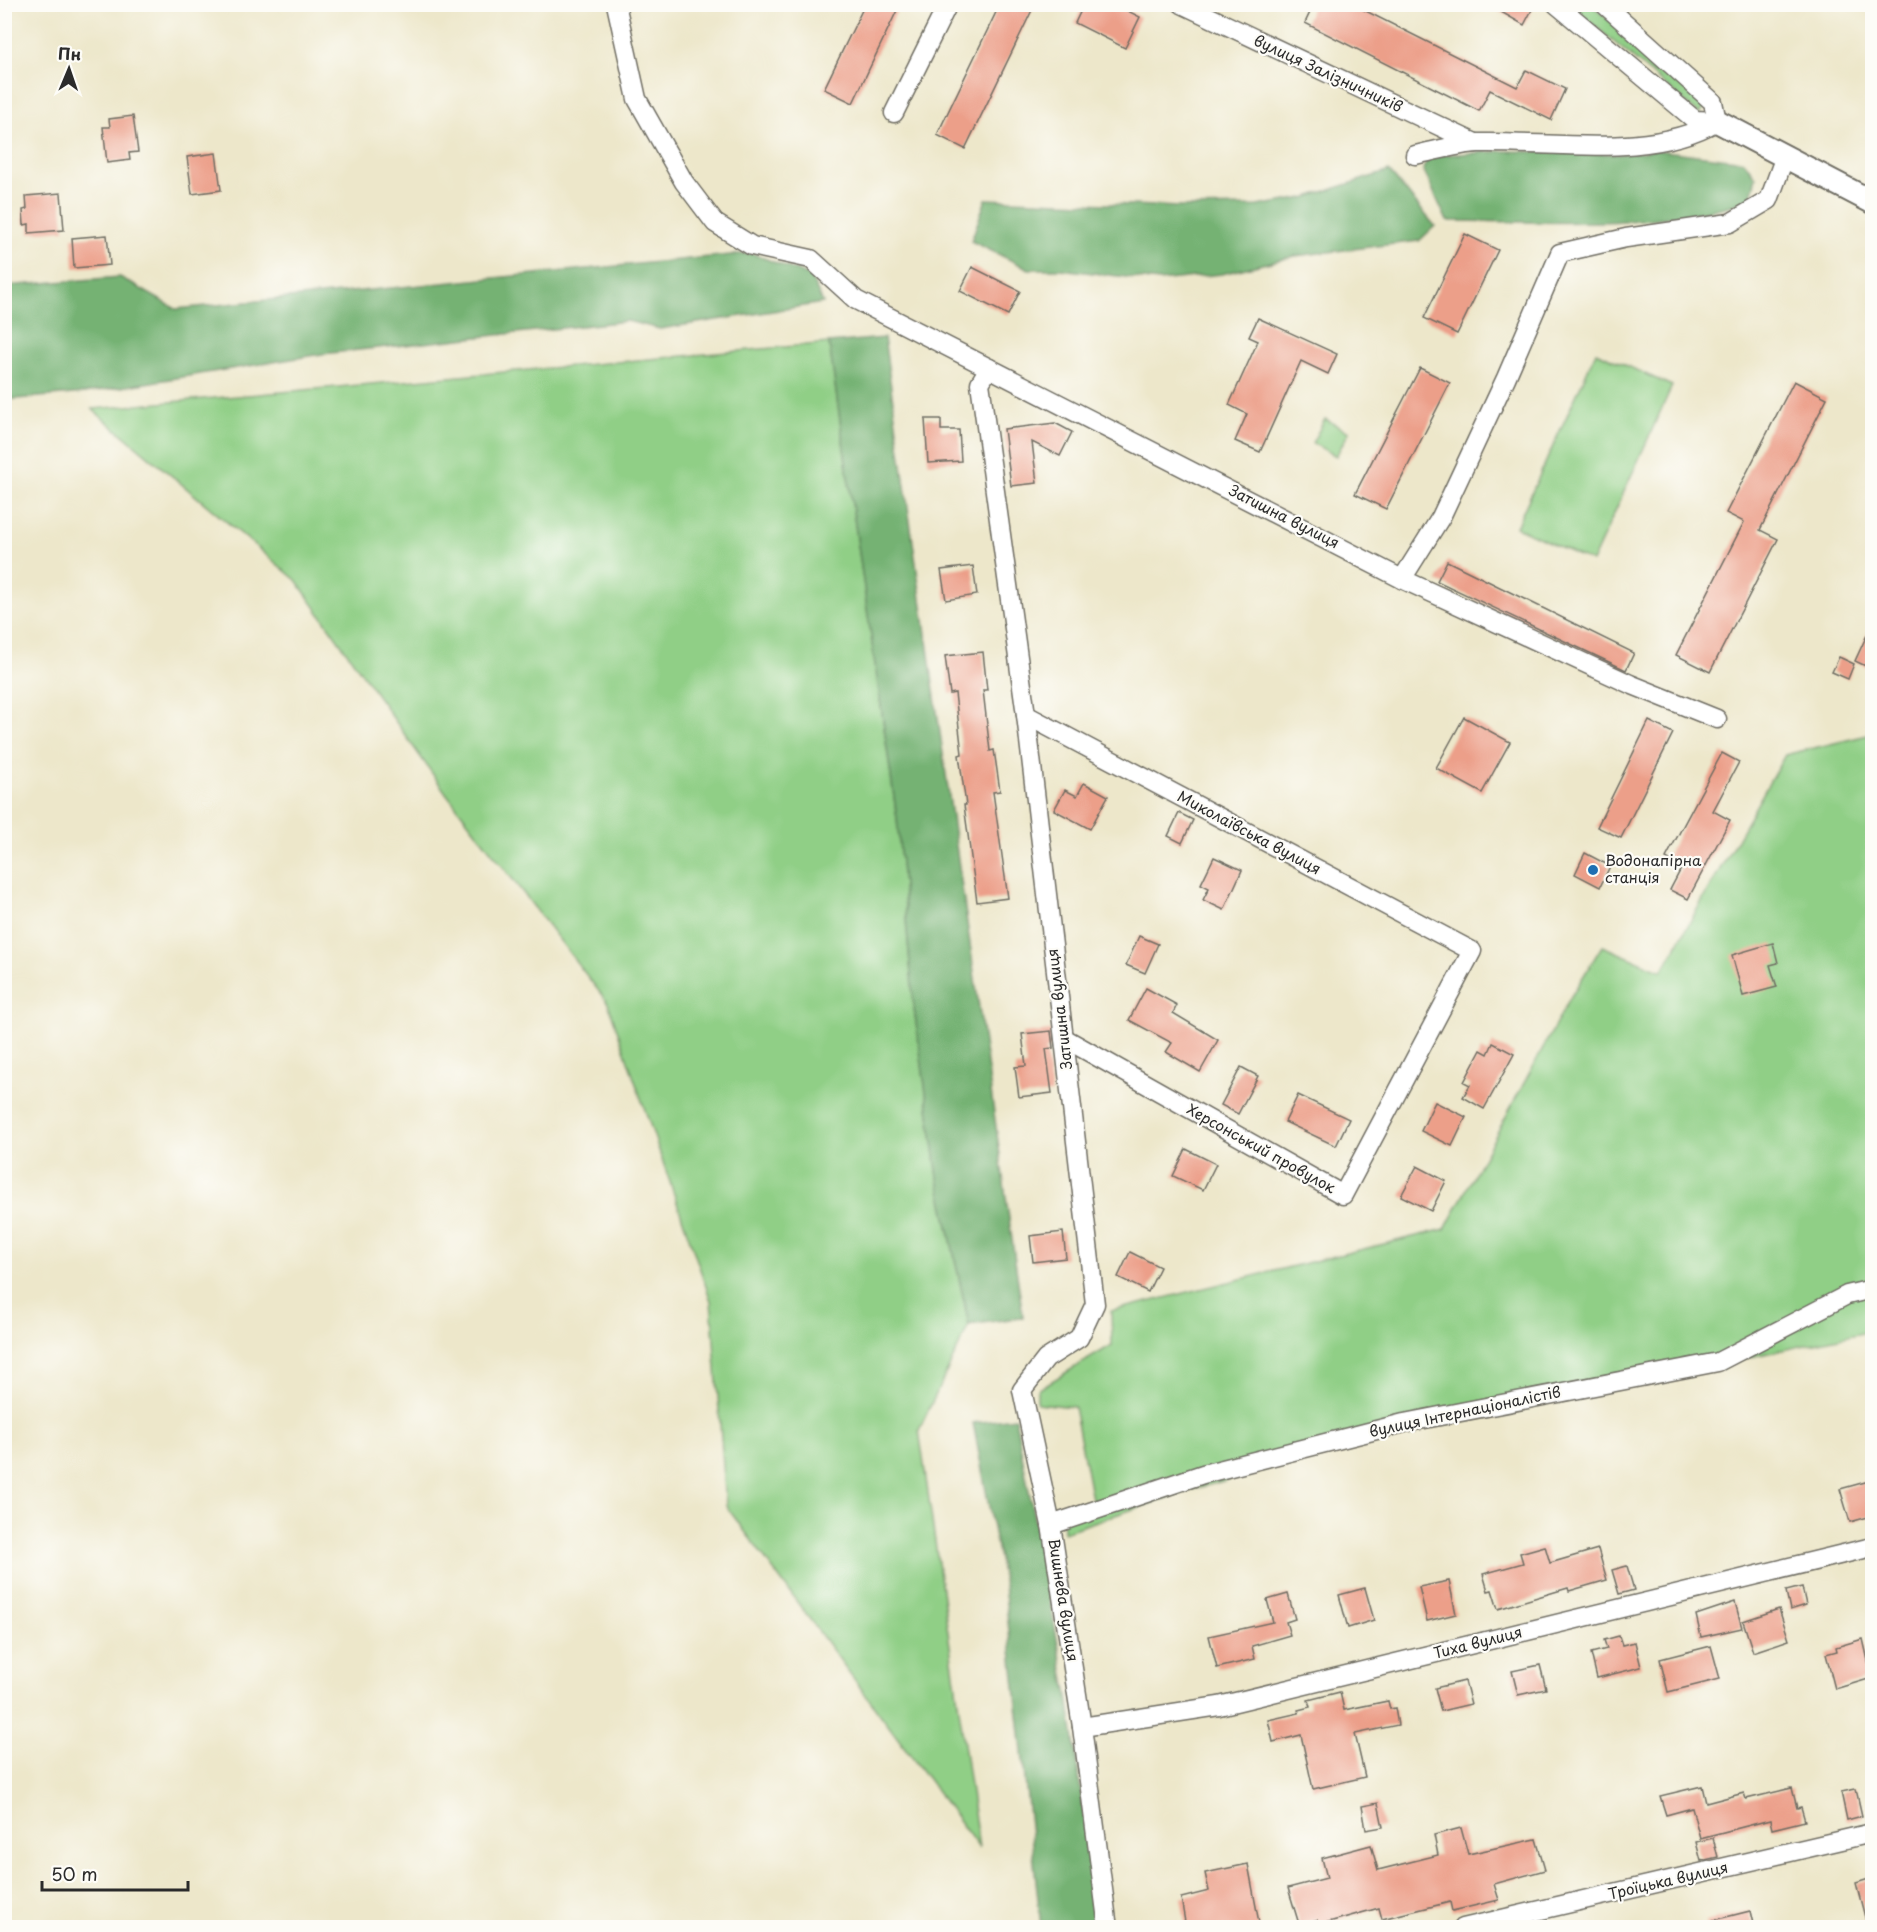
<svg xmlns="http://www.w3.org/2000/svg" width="1877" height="1932" viewBox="0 0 1877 1932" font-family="'Playpen Sans',sans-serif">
	<rect width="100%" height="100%" fill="#fdfcf7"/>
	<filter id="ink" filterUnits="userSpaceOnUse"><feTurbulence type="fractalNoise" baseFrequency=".0167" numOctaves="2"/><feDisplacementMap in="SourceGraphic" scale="12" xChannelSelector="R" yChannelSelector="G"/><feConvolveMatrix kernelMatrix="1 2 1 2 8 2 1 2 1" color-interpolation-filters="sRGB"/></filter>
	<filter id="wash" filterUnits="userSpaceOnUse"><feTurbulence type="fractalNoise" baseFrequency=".008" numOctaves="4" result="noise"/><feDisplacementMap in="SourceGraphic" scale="24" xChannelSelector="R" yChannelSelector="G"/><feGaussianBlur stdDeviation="1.35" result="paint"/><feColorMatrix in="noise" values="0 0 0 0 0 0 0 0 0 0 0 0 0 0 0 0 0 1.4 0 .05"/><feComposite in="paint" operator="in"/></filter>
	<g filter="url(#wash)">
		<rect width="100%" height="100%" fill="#ede7ca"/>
		<g fill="#90cf86" stroke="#5e7d58" stroke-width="1.5">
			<path d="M 1577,5 L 1591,5 L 1708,104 L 1699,114 L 1574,8 Z"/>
			<path d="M 829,343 L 897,818 L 914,1008 L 939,1184 L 969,1325 L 919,1430 L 979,1848 L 726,1506 L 711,1301 L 608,1003 L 446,793 L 296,580 L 92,409 Z"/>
			<path d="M 1596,352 L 1672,386 L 1592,562 L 1516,527 Z"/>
			<path d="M 1325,419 L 1349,432 L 1336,456 L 1312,443 Z"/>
			<path d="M 1872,734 L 1872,1331 L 1428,1425 L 1194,1489 L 1064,1532 L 1060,1512 L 1093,1504 L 1074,1407 L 1037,1403 L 1037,1390 L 1112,1345 L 1111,1311 L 1445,1229 L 1570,998 L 1602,946 L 1662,971 L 1785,755 Z"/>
		</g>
		<g fill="#74b273" stroke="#506e4f" stroke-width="1.5">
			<path d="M 1657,150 L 1744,161 L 1756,177 L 1750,200 C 1653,231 1547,221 1447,221 L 1423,169 L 1429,156 L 1503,151 L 1622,154 Z"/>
			<path d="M 1389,171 L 1435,226 L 1419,241 L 1295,256 L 1222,274 L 1159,281 L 1060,269 L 1029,269 L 971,241 L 986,199 L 1180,207 L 1257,206 L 1304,198 Z"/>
			<path d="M 751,253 L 810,276 L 823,303 L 660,329 L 627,321 L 322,354 L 85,393 L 5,400 L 5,286 L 120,277 L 176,309 Z"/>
			<path d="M 884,338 L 1023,1317 L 969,1325 L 939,1184 L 914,1008 L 897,818 L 829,343 Z"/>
			<path d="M 1015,1418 L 1068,1696 L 1099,1927 L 1041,1927 L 1004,1585 L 973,1423 Z"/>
		</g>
		<g id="blocks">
			<g fill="#ec9f89">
				<path d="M 865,4 L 900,4 L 853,103 L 824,89 Z"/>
				<path d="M 1000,4 L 1035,4 L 965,149 L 937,135 Z"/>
				<path d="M 1084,4 L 1114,4 L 1140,17 L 1125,48 L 1075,23 Z"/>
				<path d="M 1314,4 L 1352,4 L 1517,87 L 1526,70 L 1565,89 L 1551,120 L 1490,90 L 1479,111 L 1305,23 Z"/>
				<path d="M 1487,4 L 1535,4 L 1524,25 Z"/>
				<path d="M 133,116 L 138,152 L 129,153 L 130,160 L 107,163 L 103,127 L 110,127 L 109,119 Z"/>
				<path d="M 216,153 L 221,190 L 192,194 L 187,157 Z"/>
				<path d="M 61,193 L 64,230 L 29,233 L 29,224 L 24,225 L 23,210 L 27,209 L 26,196 Z"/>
				<path d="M 1465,234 L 1498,250 L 1457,334 L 1424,318 Z"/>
				<path d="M 107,235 L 110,265 L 74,268 L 72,238 Z"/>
				<path d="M 972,267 L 1020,291 L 1008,315 L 960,291 Z"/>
				<path d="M 1258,318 L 1337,354 L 1328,374 L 1301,361 L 1260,452 L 1235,441 L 1247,414 L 1229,405 L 1258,341 L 1249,337 Z"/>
				<path d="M 1420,368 L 1450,383 L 1386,509 L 1355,494 Z"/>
				<path d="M 1794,381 L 1827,398 L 1760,530 L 1778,539 L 1710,672 L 1676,655 L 1744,522 L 1726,513 Z"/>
				<path d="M 925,419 L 941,419 L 941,430 L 959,430 L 961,461 L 928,463 Z"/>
				<path d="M 1055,423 L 1072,432 L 1060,456 L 1032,442 L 1037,483 L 1011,486 L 1004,429 Z"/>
				<path d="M 1447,561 L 1634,653 L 1626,670 L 1437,581 Z"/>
				<path d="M 973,566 L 977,595 L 946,600 L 941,570 Z"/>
				<path d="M 1872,624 L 1872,669 L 1855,661 Z"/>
				<path d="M 983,652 L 987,690 L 983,690 L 990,751 L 994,750 L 1000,791 L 993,792 L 1008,898 L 977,902 L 964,805 L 966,805 L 959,755 L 962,754 L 955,693 L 950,694 L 945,656 Z"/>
				<path d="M 1839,657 L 1854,664 L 1848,679 L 1832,672 Z"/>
				<path d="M 1464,717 L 1510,742 L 1482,793 L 1436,768 Z"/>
				<path d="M 1649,721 L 1673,733 L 1621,838 L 1597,827 Z"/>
				<path d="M 1722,753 L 1739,762 L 1713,811 L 1730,820 L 1688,899 L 1670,890 L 1682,867 L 1666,858 Z"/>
				<path d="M 1084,783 L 1108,796 L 1090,829 L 1054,810 L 1065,790 L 1077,796 Z"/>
				<path d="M 1179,813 L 1193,820 L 1182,843 L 1168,836 Z"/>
				<path d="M 1585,853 L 1610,866 L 1600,887 L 1575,874 Z"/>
				<path d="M 1214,857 L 1242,870 L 1224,910 L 1203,900 L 1209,888 L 1201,884 Z"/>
				<path d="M 1139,936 L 1158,944 L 1145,973 L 1126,965 Z"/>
				<path d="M 1773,943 L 1778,963 L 1770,965 L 1777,987 L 1743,996 L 1732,955 Z"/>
				<path d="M 1146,988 L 1177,1005 L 1173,1013 L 1218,1040 L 1200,1072 L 1166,1052 L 1172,1043 L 1129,1020 Z"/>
				<path d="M 1051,1031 L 1053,1048 L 1046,1049 L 1052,1093 L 1019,1097 L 1015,1067 L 1026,1066 L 1022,1034 Z"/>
				<path d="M 1493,1043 L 1514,1054 L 1484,1109 L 1463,1097 L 1470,1085 L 1464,1082 L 1481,1050 L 1488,1054 Z"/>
				<path d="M 1241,1067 L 1258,1076 L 1238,1114 L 1221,1105 Z"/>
				<path d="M 1298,1095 L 1349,1119 L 1336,1146 L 1285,1122 Z"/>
				<path d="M 1435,1102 L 1466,1117 L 1452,1146 L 1421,1131 Z"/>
				<path d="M 1186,1149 L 1216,1164 L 1203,1190 L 1173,1176 Z"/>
				<path d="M 1417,1166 L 1446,1181 L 1431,1211 L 1401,1196 Z"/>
				<path d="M 1063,1232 L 1066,1258 L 1033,1262 L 1030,1236 Z"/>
				<path d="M 1130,1252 L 1160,1267 L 1148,1292 L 1118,1277 Z"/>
				<path d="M 1869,1481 L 1872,1493 L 1872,1516 L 1850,1522 L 1840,1489 Z"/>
				<path d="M 1545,1546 L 1550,1563 L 1598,1549 L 1607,1580 L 1569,1591 L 1568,1588 L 1498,1609 L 1492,1590 L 1488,1591 L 1483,1574 L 1523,1563 L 1520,1553 Z"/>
				<path d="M 1627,1566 L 1634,1590 L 1619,1594 L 1612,1570 Z"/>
				<path d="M 1449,1581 L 1456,1614 L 1427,1621 L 1419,1587 Z"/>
				<path d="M 1802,1587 L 1806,1605 L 1790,1610 L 1786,1591 Z"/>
				<path d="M 1365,1588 L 1374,1620 L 1348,1628 L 1339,1595 Z"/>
				<path d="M 1288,1594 L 1295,1619 L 1286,1622 L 1290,1635 L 1252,1646 L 1255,1659 L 1217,1668 L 1209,1636 L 1273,1622 L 1267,1600 Z"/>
				<path d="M 1735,1602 L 1742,1628 L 1701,1637 L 1696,1615 Z"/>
				<path d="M 1779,1609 L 1789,1640 L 1753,1652 L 1743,1621 Z"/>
				<path d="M 1619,1636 L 1622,1645 L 1635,1642 L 1641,1667 L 1597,1678 L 1591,1653 L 1607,1649 L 1604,1640 Z"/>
				<path d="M 1863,1639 L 1872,1678 L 1835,1689 L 1826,1654 L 1837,1651 L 1836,1647 Z"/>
				<path d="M 1711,1646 L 1720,1679 L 1668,1692 L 1660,1659 Z"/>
				<path d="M 1540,1665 L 1546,1689 L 1518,1695 L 1512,1671 Z"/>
				<path d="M 1465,1681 L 1471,1704 L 1441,1711 L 1435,1688 Z"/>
				<path d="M 1340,1692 L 1344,1710 L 1388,1701 L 1390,1709 L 1395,1708 L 1398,1725 L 1355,1734 L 1365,1777 L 1313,1789 L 1301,1735 L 1273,1742 L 1268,1720 L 1299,1713 L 1298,1710 L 1310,1707 L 1308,1700 Z"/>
				<path d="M 1702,1786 L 1706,1803 L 1744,1793 L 1746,1799 L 1792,1788 L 1797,1808 L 1801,1807 L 1805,1821 L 1772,1829 L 1770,1820 L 1700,1838 L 1692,1808 L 1666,1815 L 1660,1796 Z"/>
				<path d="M 1856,1789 L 1862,1816 L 1847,1820 L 1841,1792 Z"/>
				<path d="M 1378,1803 L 1383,1827 L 1366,1830 L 1362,1806 Z"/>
				<path d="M 1461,1828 L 1468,1854 L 1536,1839 L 1545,1870 L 1494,1884 L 1499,1900 L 1452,1911 L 1450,1902 L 1382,1919 L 1379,1908 L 1318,1925 L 1317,1920 L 1299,1924 L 1288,1888 L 1327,1878 L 1322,1858 L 1371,1845 L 1378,1870 L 1438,1855 L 1434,1835 Z"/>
				<path d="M 1713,1838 L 1718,1857 L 1701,1861 L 1696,1842 Z"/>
				<path d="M 1248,1864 L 1260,1928 L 1186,1928 L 1181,1898 L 1209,1891 L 1205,1873 Z"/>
				<path d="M 1872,1878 L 1872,1925 L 1867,1925 L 1856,1883 Z"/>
				<path d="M 1750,1911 L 1754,1928 L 1707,1928 L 1706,1922 Z"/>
			</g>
		</g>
	</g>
	<g filter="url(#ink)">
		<use href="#blocks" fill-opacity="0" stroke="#6f6d63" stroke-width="1.5"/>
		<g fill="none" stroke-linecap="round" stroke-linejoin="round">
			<defs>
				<g id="minor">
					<path d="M 616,4 L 637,99 L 684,182 L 715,223 L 752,246 L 811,259 L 856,300 L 1402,579 L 1630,684 L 1717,719"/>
					<path d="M 1182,4 L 1475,143"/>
					<path d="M 1556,4 L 1695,120 L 1717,121"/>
					<path d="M 1604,4 L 1713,102 L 1717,121"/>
					<path d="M 894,113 L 948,4"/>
					<path d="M 1415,155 C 1435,151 1458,144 1478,143 C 1553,141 1651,160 1717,121"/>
					<path d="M 989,368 L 980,383 L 1026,715 L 1095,1304 L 1079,1338 L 1046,1359 L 1022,1390 L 1051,1525 L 1082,1727 L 1108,1928"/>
					<path d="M 1402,579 L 1441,517 L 1506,378 L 1560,253 L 1626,238 L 1730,223 L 1769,200 L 1785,156"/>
					<path d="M 1026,715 L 1472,951 L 1343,1195 L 1064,1038"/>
					<path d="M 1051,1525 L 1203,1474 L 1404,1423 L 1718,1362 L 1847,1295 L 1872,1289"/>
					<path d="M 1082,1727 L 1219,1706 L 1872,1547"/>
					<path d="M 1463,1928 L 1872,1833"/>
				</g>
				<path id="tertiary" d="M 1717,121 L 1872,202"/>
			</defs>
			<use href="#minor" stroke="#6f6d63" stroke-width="21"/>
			<use href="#tertiary" stroke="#6f6d63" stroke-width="26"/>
			<use href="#minor" stroke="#fff" stroke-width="18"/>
			<use href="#tertiary" stroke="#fff" stroke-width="22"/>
		</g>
	</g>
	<circle fill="#1f6fb2" stroke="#fdfcf7" stroke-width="2" cx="1593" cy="870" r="6"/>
	<g text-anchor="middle" stroke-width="4.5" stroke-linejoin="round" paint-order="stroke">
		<g font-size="15" fill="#2b2b2b" stroke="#fdfcf7">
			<text transform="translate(1328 74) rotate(25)" y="5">вулиця Залізничників</text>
			<text transform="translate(1284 517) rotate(27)" y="5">Затишна вулиця</text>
			<text transform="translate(1249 833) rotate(28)" y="5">Миколаївська вулиця</text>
			<text transform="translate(1060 1009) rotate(-97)" y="5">Затишна вулиця</text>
			<text transform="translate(1261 1149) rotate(29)" y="5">Херсонський провулок</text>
			<text transform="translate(1465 1412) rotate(-12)" y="5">вулиця Інтернаціоналістів</text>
			<text transform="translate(1063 1600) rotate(81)" y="5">Вишнева вулиця</text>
			<text transform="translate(1478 1643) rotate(-14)" y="5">Тиха вулиця</text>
			<text transform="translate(1668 1881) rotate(-13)" y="5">Троїцька вулиця</text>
		</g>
		<g font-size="15" fill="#2b2b2b" stroke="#fdfcf7" text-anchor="start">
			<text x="1605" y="866">Водонапірна<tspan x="1605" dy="17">станція</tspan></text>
		</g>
	</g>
	<rect width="1877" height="1932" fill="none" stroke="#fdfcf7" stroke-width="24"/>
	<g transform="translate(69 69) rotate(2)" stroke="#fdfcf7" stroke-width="4.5" paint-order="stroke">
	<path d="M0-4.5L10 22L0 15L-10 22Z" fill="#2b2b2b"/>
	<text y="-9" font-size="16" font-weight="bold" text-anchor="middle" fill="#2b2b2b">Пн</text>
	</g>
	<path d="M42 1881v9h146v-9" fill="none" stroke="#2b2b2b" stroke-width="3"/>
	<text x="51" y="1881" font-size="18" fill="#2b2b2b" stroke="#fdfcf7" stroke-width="4.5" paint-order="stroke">50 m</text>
</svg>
